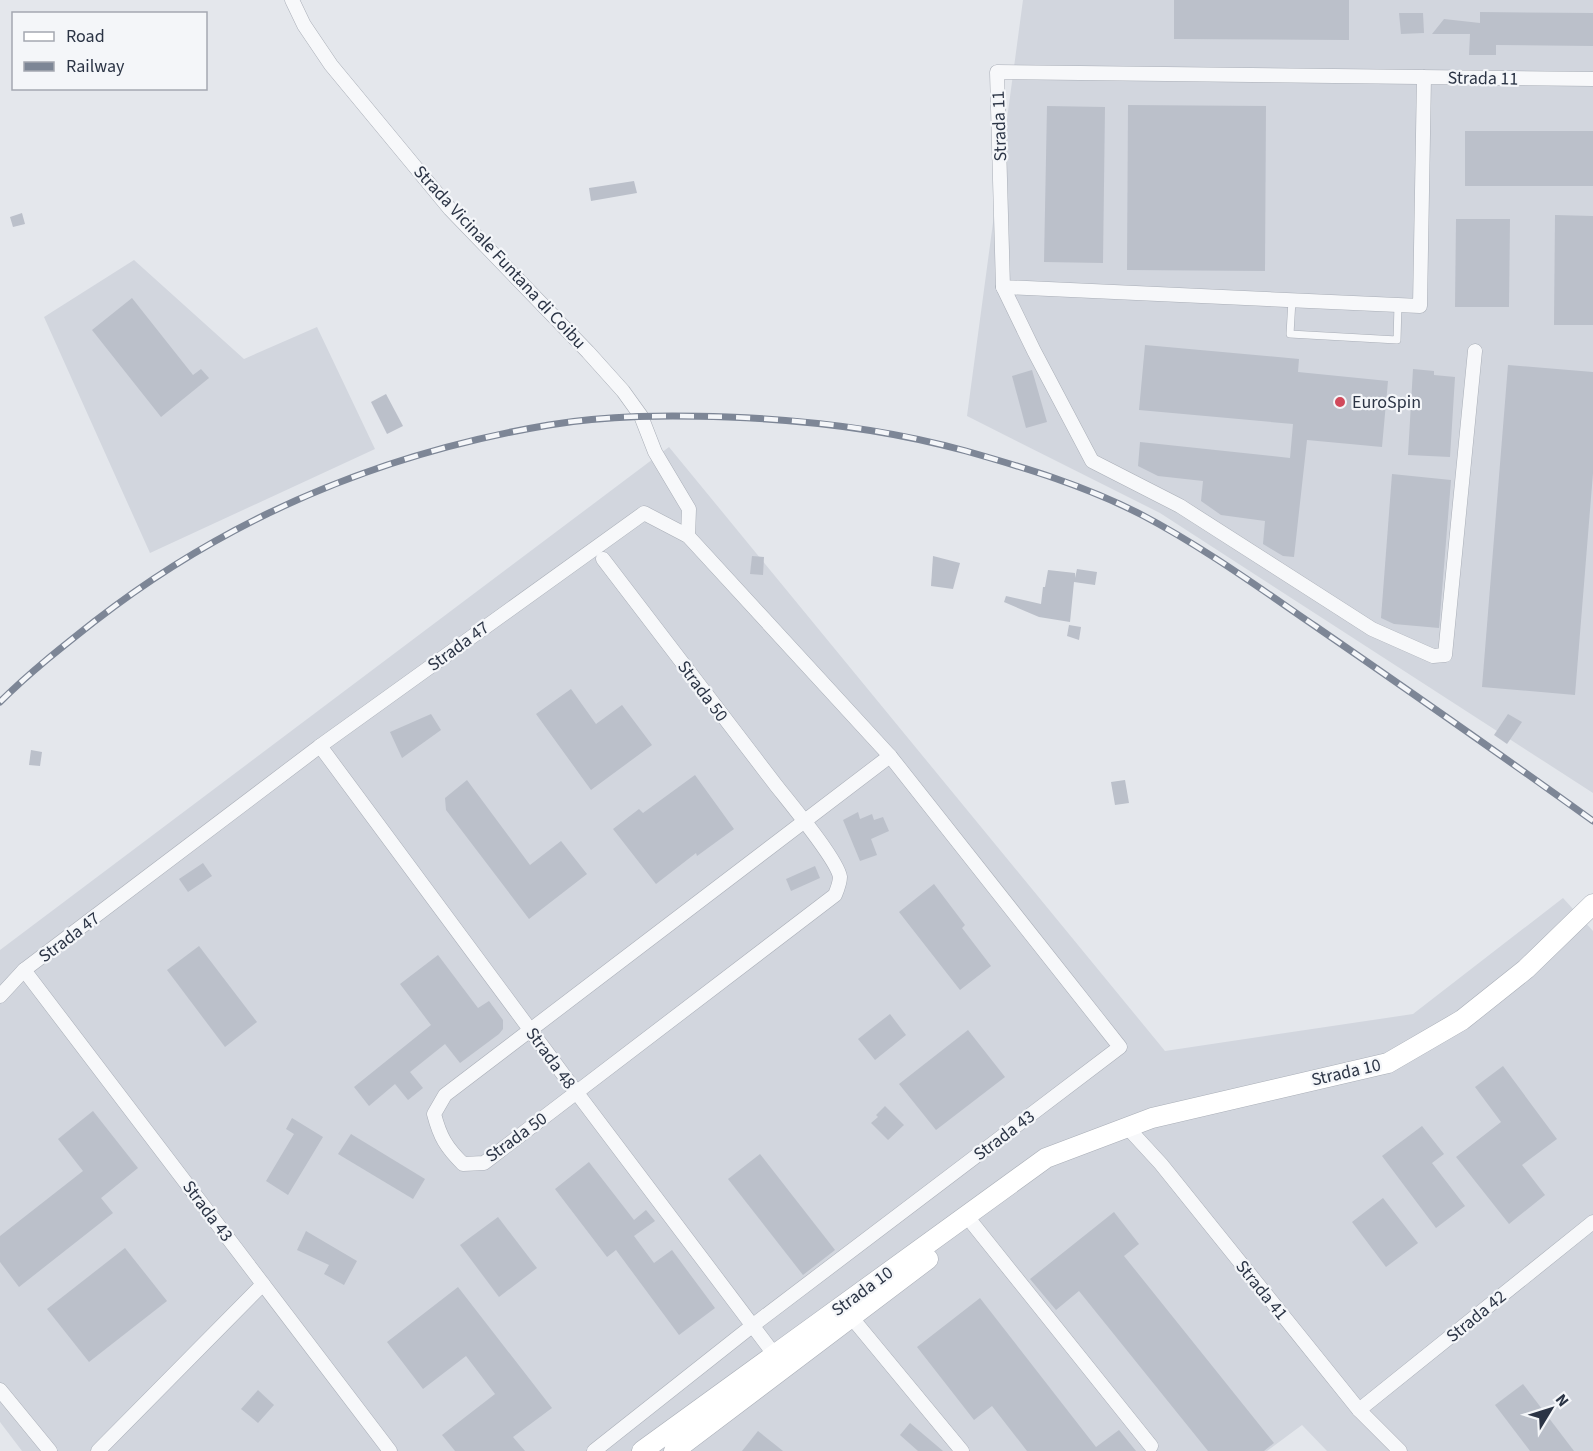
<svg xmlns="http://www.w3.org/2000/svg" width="1593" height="1451" viewBox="0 0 1593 1451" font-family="'Source Sans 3',sans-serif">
	<rect width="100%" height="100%" fill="#e4e7ec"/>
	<g fill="#d2d6de">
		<path d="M 1023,0 L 1593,0 L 1593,793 L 1160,513 L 967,416 Z"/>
		<path d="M 134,260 L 244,359 L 317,327 L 375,449 L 150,553 L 44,317 Z"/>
		<path d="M 669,447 L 1165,1051 L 1413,1014 L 1563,898 L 1593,931 L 1593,1451 L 1327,1451 L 1302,1425 L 1267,1451 L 22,1451 L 0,1422 L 0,950 Z"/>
	</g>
	<g fill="#bbc0ca">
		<path d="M 1174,0 L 1349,0 L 1349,40 L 1174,39 Z"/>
		<path d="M 1480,12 L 1593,13 L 1593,46 L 1496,45 L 1496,55 L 1469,55 L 1470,34 L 1432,34 L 1444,19 L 1480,23 Z"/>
		<path d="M 1399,13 L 1423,13 L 1424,33 L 1401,34 Z"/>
		<path d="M 1128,105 L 1266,106 L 1265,271 L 1127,270 Z"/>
		<path d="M 1047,106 L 1105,107 L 1103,263 L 1044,262 Z"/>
		<rect x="1465" y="131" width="128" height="55"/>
		<path d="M 634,181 L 637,193 L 591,201 L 589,188 Z"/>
		<path d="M 22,213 L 25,224 L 13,227 L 10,217 Z"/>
		<path d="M 1555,215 L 1593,216 L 1593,325 L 1554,325 Z"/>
		<path d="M 1456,219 L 1510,219 L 1509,307 L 1455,307 Z"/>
		<path d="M 132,298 L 193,375 L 201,369 L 209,378 L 161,417 L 92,330 Z"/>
		<path d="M 1145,345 L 1299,359 L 1298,372 L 1388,381 L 1382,447 L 1307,440 L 1294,557 L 1283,556 L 1263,544 L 1265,521 L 1221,515 L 1201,501 L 1203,481 L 1158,476 L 1138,466 L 1140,442 L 1290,458 L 1293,424 L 1139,410 Z"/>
		<path d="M 1508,365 L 1593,372 L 1593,473 L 1575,695 L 1482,687 Z"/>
		<path d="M 1413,369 L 1434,371 L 1434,375 L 1455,377 L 1450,457 L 1408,455 Z"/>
		<path d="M 1032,370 L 1047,422 L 1026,428 L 1012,376 Z"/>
		<path d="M 386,394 L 403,426 L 387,434 L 371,402 Z"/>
		<path d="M 1392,474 L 1451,480 L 1439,628 L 1394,624 L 1381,618 Z"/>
		<path d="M 752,556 L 764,557 L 763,575 L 750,574 Z"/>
		<path d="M 933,556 L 960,563 L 953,589 L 931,586 Z"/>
		<path d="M 1077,569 L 1097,572 L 1095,585 L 1074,582 L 1070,622 L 1039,617 L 1004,602 L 1006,596 L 1041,604 L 1043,587 L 1045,587 L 1048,570 L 1075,573 L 1075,578 Z"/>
		<path d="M 1069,625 L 1081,627 L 1079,640 L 1067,636 Z"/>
		<path d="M 571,689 L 596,724 L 622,705 L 652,745 L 591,790 L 536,714 Z"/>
		<path d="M 431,714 L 441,730 L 402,758 L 390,732 Z"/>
		<path d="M 1508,714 L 1522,722 L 1507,744 L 1494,735 Z"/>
		<path d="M 31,750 L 42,752 L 40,766 L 29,765 Z"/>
		<path d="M 695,775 L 734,829 L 697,856 L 696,853 L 656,884 L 613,829 L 639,809 L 643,813 Z"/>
		<path d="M 467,780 L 530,865 L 561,841 L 587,874 L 529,919 L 446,810 L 445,798 Z"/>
		<path d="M 1125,780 L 1129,803 L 1115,805 L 1111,782 Z"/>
		<path d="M 858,812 L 860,819 L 872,814 L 874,820 L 883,817 L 889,831 L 871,839 L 877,855 L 860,861 L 843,820 Z"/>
		<path d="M 203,863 L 212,876 L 188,892 L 179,879 Z"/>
		<path d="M 815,866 L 820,878 L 791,891 L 786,879 Z"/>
		<path d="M 934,884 L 965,925 L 962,928 L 991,966 L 960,990 L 899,912 Z"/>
		<path d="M 199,946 L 257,1022 L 225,1047 L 167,970 Z"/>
		<path d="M 438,955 L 478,1008 L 489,1001 L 503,1020 L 503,1029 L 499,1034 L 460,1063 L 445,1044 L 410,1072 L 423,1088 L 408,1100 L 395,1084 L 369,1106 L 354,1087 L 431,1025 L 400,984 Z"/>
		<path d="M 890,1014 L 906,1035 L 875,1060 L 858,1039 Z"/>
		<path d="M 968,1030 L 1005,1077 L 936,1130 L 899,1084 Z"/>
		<path d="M 1503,1066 L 1557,1139 L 1522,1165 L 1545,1195 L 1509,1224 L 1456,1157 L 1501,1122 L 1475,1087 Z"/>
		<path d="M 885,1106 L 904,1125 L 888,1140 L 871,1123 L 878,1117 L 876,1115 Z"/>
		<path d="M 93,1111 L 138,1168 L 101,1198 L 113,1213 L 19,1287 L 0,1262 L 0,1236 L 83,1171 L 58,1139 Z"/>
		<path d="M 292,1118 L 323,1137 L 288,1195 L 266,1181 L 294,1134 L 286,1129 Z"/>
		<path d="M 1422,1126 L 1444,1154 L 1432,1163 L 1465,1206 L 1436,1228 L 1382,1156 Z"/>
		<path d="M 351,1134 L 425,1179 L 413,1199 L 338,1154 Z"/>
		<path d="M 760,1154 L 835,1250 L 803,1275 L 728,1179 Z"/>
		<path d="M 589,1162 L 634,1220 L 646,1210 L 655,1221 L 634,1236 L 654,1263 L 672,1250 L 715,1308 L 679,1335 L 616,1250 L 607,1257 L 555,1189 Z"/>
		<path d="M 1383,1198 L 1418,1243 L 1386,1267 L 1352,1222 Z"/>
		<path d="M 1114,1212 L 1139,1244 L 1124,1256 L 1274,1443 L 1264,1451 L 1208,1451 L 1079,1291 L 1056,1310 L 1030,1279 Z"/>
		<path d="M 498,1217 L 537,1268 L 499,1297 L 460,1245 Z"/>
		<path d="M 306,1231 L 357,1261 L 344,1285 L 324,1274 L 329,1265 L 297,1250 Z"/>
		<path d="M 125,1248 L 167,1301 L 89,1362 L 47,1309 Z"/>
		<path d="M 458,1287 L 552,1408 L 513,1437 L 525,1451 L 455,1451 L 442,1435 L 495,1394 L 466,1356 L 423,1389 L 387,1342 Z"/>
		<path d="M 980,1298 L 1096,1447 L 1119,1430 L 1136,1451 L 1027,1451 L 992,1406 L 974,1420 L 917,1347 Z"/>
		<path d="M 1523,1384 L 1574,1451 L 1530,1451 L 1495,1405 Z"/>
		<path d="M 258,1390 L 274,1405 L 258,1423 L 241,1409 Z"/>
		<path d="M 910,1423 L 943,1451 L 918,1451 L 900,1435 Z"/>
		<path d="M 758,1431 L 783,1451 L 742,1451 Z"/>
	</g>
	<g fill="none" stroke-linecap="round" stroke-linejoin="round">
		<defs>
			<path id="lane" d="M 1292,300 L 1290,334 L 1397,340 L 1398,305"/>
			<g id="street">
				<path d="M 292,0 L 304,25 L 331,65 L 450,209 L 588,352 L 623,391 L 641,416 L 655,452 L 689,509 L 688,536"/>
				<path d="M 1424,77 L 1420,306 L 1003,287 L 997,72 L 1593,79"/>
				<path d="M 1003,287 L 1034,351 L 1092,461 L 1180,506 L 1372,629 L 1433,656 L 1445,655 L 1475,351"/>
				<path d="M 603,559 L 775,784 C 789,802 837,859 840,877 C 840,883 837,890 835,895 L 484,1163 L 463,1164 C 446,1147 440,1137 434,1114 L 445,1095 L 890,756"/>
				<path d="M 320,746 L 577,1093 L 780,1362"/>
				<path d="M 24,970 L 390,1451"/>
				<path d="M 0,996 L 24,970 L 320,746 L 644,513 L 688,536 L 890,756 L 1120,1047 L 752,1326 L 594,1451"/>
				<path d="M 1127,1127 L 1161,1164 L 1359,1410 L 1400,1451"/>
				<path d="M 973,1224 L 1151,1446"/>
				<path d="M 852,1318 L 962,1451"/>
				<path d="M 0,1390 L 50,1451"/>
				<path d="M 1359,1410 L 1593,1222"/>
				<path d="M 98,1451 L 263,1284"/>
			</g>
			<g id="secondary">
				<path d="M 642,1451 L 1046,1158 L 1152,1118 L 1388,1063 L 1462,1020 L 1526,969 L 1593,904"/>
				<path d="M 674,1451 L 928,1259"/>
			</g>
		</defs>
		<use href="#lane" stroke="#a9aeb7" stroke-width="8"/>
		<use href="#street" stroke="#a9aeb7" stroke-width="15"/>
		<use href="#secondary" stroke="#a9aeb7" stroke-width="21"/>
		<use href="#lane" stroke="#f7f8fa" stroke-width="7"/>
		<use href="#street" stroke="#f7f8fa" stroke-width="14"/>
		<use href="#secondary" stroke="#fff" stroke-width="20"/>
		<defs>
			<path id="rail" d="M 0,702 C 29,673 62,647 95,621 C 229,517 382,453 549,425 C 608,415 669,415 728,417 C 810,420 886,429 966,451 C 1026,468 1086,486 1142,515 C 1203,547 1258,587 1315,626 C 1408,690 1501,755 1593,821"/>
		</defs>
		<use href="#rail" stroke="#7d8696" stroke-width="7"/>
		<use href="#rail" stroke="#f4f6f9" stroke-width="4.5" stroke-dasharray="14" stroke-linecap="butt"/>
	</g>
	<circle fill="#d1495b" stroke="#f4f6f9" stroke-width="2" cx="1340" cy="402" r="6"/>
	<g text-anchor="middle" stroke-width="4.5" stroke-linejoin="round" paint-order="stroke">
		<g font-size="18" fill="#2b3445" stroke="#f4f6f9">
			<text transform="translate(1483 78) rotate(1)" y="6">Strada 11</text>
			<text transform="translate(999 126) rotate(-92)" y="6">Strada 11</text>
			<text transform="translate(500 257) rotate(47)" y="6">Strada Vicinale Funtana di Coibu</text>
			<text transform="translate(458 646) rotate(-36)" y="6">Strada 47</text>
			<text transform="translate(703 691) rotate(53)" y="6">Strada 50</text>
			<text transform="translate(69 937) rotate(-37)" y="6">Strada 47</text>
			<text transform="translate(551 1058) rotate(54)" y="6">Strada 48</text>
			<text transform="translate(1346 1072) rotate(-13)" y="6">Strada 10</text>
			<text transform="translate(1004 1135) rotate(-37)" y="6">Strada 43</text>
			<text transform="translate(516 1137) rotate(-36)" y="6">Strada 50</text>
			<text transform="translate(208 1211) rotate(53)" y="6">Strada 43</text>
			<text transform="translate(1262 1290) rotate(51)" y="6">Strada 41</text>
			<text transform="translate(862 1291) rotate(-36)" y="6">Strada 10</text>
			<text transform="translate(1476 1316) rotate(-39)" y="6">Strada 42</text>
		</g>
		<g font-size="18" fill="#2b3445" stroke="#f4f6f9" text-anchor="start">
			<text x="1352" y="408">EuroSpin</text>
		</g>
	</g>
	<rect x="12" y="12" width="195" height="78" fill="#f4f6f9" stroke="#a4a8b1" stroke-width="1.5"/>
	<rect x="24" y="32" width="30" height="9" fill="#ffffff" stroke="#a4a8b1" stroke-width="1.5"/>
	<text x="66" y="42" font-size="18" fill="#2b3445">Road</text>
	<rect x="24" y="62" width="30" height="9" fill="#7d8696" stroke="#a4a8b1" stroke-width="1.5"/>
	<text x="66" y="72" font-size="18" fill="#2b3445">Railway</text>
	<g transform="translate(1551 1409) rotate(52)" stroke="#f4f6f9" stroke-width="4.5" paint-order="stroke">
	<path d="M0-4.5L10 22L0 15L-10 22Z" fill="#2b3445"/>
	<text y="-9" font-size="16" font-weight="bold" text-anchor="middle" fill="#2b3445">N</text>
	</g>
</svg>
